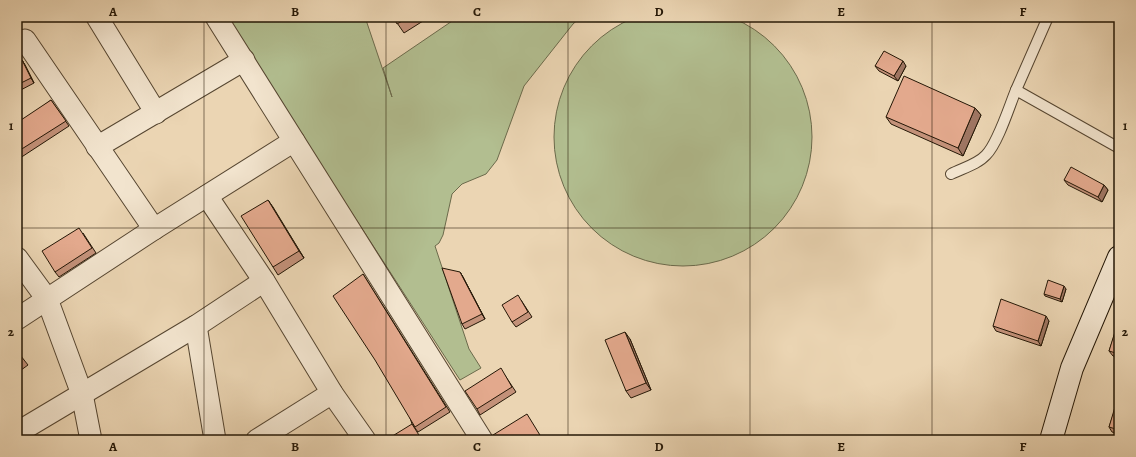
<svg xmlns="http://www.w3.org/2000/svg" width="1136" height="457" viewBox="0 0 1136 457" font-family="Alegreya,serif">
	<rect width="100%" height="100%" fill="#ebd5b3"/>
	<filter id="stains"><feTurbulence type="fractalNoise" baseFrequency=".005" numOctaves="4"/><feColorMatrix values="0 0 0 0 .2 0 0 0 0 .09 0 0 0 0 .02 0 0 0 .5 -.17"/></filter>
	<radialGradient id="worn" r=".72"><stop offset=".6" stop-color="#630" stop-opacity="0"/><stop offset="1" stop-color="#630" stop-opacity=".3"/></radialGradient>
	<g fill="#b2be90" stroke="#6b6a4b">
		<circle cx="683" cy="137" r="129"/>
		<path d="M 225,17 L 365,17 L 392,97 L 383,68 L 458,17 L 581,17 L 573,24 L 524,86 L 497,160 L 486,174 L 462,184 L 452,194 L 443,235 L 439,243 L 435,246 L 469,349 L 481,368 L 460,380 Z"/>
	</g>
	<g fill="none" stroke-linecap="round" stroke-linejoin="round">
		<defs>
			<g id="lane">
				<path d="M 1048,17 L 1016,90 L 1119,148"/>
				<path d="M 951,174 C 963,168 978,164 986,155 C 998,143 1009,107 1016,90"/>
			</g>
			<g id="street">
				<path d="M 97,17 L 156,113"/>
				<path d="M 216,17 L 482,440"/>
				<path d="M 25,40 L 154,229"/>
				<path d="M 97,147 L 244,60"/>
				<path d="M 207,196 L 264,281 L 332,393 L 365,440"/>
				<path d="M 17,258 L 47,299 L 82,394 L 91,440"/>
				<path d="M 17,319 L 154,229 L 294,141"/>
				<path d="M 196,326 L 215,440"/>
				<path d="M 17,437 L 25,428 L 196,326 L 264,281"/>
				<path d="M 257,440 L 332,393"/>
			</g>
			<path id="secondary" d="M 1051,440 L 1072,368 L 1119,257"/>
		</defs>
		<use href="#lane" stroke="#564631" stroke-width="12"/>
		<use href="#street" stroke="#564631" stroke-width="23"/>
		<use href="#secondary" stroke="#241706" stroke-width="24"/>
		<use href="#lane" stroke="#f2e4ce" stroke-width="10"/>
		<use href="#street" stroke="#f2e4ce" stroke-width="21"/>
		<use href="#secondary" stroke="#f2e4ce" stroke-width="22"/>
	</g>
	<g fill="#c39179" stroke="#241706">
		<path d="M 393,17 L 420,17 L 423,21 L 404,33 Z"/>
		<path d="M 22,60 L 25,65 L 34,83 L 17,92 L 17,62 Z"/>
		<path d="M 875,66 L 906,66 L 898,81 L 879,71 Z"/>
		<path d="M 51,100 L 69,126 L 17,160 L 17,126 Z"/>
		<path d="M 975,108 L 981,115 L 963,156 L 891,124 L 886,117 Z"/>
		<path d="M 1064,180 L 1104,185 L 1108,190 L 1102,202 L 1068,185 Z"/>
		<path d="M 268,200 L 304,258 L 278,275 L 273,267 Z"/>
		<path d="M 83,233 L 96,253 L 59,277 L 55,272 Z"/>
		<path d="M 460,272 L 463,277 L 485,319 L 465,329 L 462,324 Z"/>
		<path d="M 363,274 L 450,412 L 418,432 L 412,424 Z"/>
		<path d="M 1066,289 L 1062,302 L 1045,296 L 1044,294 Z"/>
		<path d="M 521,300 L 532,317 L 516,327 L 512,322 Z"/>
		<path d="M 1049,321 L 1041,346 L 996,331 L 993,326 Z"/>
		<path d="M 1119,322 L 1119,358 L 1113,356 L 1109,351 Z"/>
		<path d="M 630,339 L 651,390 L 631,398 L 626,391 Z"/>
		<path d="M 17,351 L 28,365 L 17,373 Z"/>
		<path d="M 504,374 L 516,392 L 480,415 L 477,409 Z"/>
		<path d="M 1119,398 L 1119,434 L 1112,432 L 1109,427 Z"/>
	</g>
	<g fill="#9f7663" stroke="#241706">
		<path d="M 22,60 L 25,65 L 34,83 L 31,78 Z"/>
		<path d="M 903,61 L 906,66 L 898,81 L 894,76 Z"/>
		<path d="M 975,108 L 981,115 L 963,156 L 958,148 Z"/>
		<path d="M 1104,185 L 1108,190 L 1102,202 L 1098,197 Z"/>
		<path d="M 268,200 L 273,207 L 304,258 L 299,251 Z"/>
		<path d="M 460,272 L 463,277 L 485,319 L 482,314 Z"/>
		<path d="M 1064,286 L 1066,289 L 1062,302 L 1060,299 Z"/>
		<path d="M 1046,316 L 1049,321 L 1041,346 L 1038,341 Z"/>
		<path d="M 625,332 L 630,339 L 651,390 L 646,383 Z"/>
	</g>
	<g fill="#e3a98d" stroke="#241706">
		<path d="M 393,17 L 409,17 L 397,24 Z"/>
		<path d="M 884,51 L 903,61 L 894,76 L 875,66 Z"/>
		<path d="M 22,60 L 31,78 L 17,85 L 17,62 Z"/>
		<path d="M 904,76 L 975,108 L 958,148 L 886,117 Z"/>
		<path d="M 51,100 L 66,121 L 17,152 L 17,126 L 20,124 L 18,122 Z"/>
		<path d="M 1071,167 L 1104,185 L 1098,197 L 1064,180 Z"/>
		<path d="M 268,200 L 299,251 L 273,267 L 241,216 Z"/>
		<path d="M 79,228 L 92,248 L 55,272 L 42,251 Z"/>
		<path d="M 442,268 L 460,272 L 482,314 L 462,324 Z"/>
		<path d="M 363,274 L 446,407 L 415,427 L 375,360 L 333,296 Z"/>
		<path d="M 1048,280 L 1064,286 L 1060,299 L 1044,294 Z"/>
		<path d="M 518,295 L 528,312 L 512,322 L 502,305 Z"/>
		<path d="M 1001,299 L 1046,316 L 1038,341 L 993,326 Z"/>
		<path d="M 1118,322 L 1119,322 L 1119,354 L 1109,351 Z"/>
		<path d="M 625,332 L 646,383 L 626,391 L 605,340 Z"/>
		<path d="M 17,351 L 22,357 L 17,362 Z"/>
		<path d="M 501,368 L 512,387 L 477,409 L 465,391 Z"/>
		<path d="M 1118,397 L 1119,398 L 1119,430 L 1109,427 Z"/>
		<path d="M 527,414 L 543,440 L 497,440 L 493,435 Z"/>
		<path d="M 412,424 L 422,440 L 386,440 Z"/>
	</g>
	<path fill="none" stroke="#241706" stroke-width="1" stroke-opacity="0.55" d="M 204,17 L 204,440M 386,17 L 386,440M 568,17 L 568,440M 750,17 L 750,440M 932,17 L 932,440M 17,228 L 1119,228"/>
	<rect width="1136" height="457" fill="none" stroke="#ebd5b3" stroke-width="44"/>
	<rect x="22" y="22" width="1092" height="413" fill="none" stroke="#241706" stroke-width="1.5"/>
	<g font-size="13" text-anchor="middle" font-weight="bold" fill="#241706">
		<text x="113" y="16">A</text>
		<text x="295" y="16">B</text>
		<text x="477" y="16">C</text>
		<text x="659" y="16">D</text>
		<text x="841" y="16">E</text>
		<text x="1023" y="16">F</text>
		<text x="11" y="130">1</text>
		<text x="1125" y="130">1</text>
		<text x="11" y="336">2</text>
		<text x="1125" y="336">2</text>
		<text x="113" y="451">A</text>
		<text x="295" y="451">B</text>
		<text x="477" y="451">C</text>
		<text x="659" y="451">D</text>
		<text x="841" y="451">E</text>
		<text x="1023" y="451">F</text>
	</g>
	<rect width="100%" height="100%" filter="url(#stains)"/>
	<rect width="100%" height="100%" fill="url(#worn)"/>
</svg>
